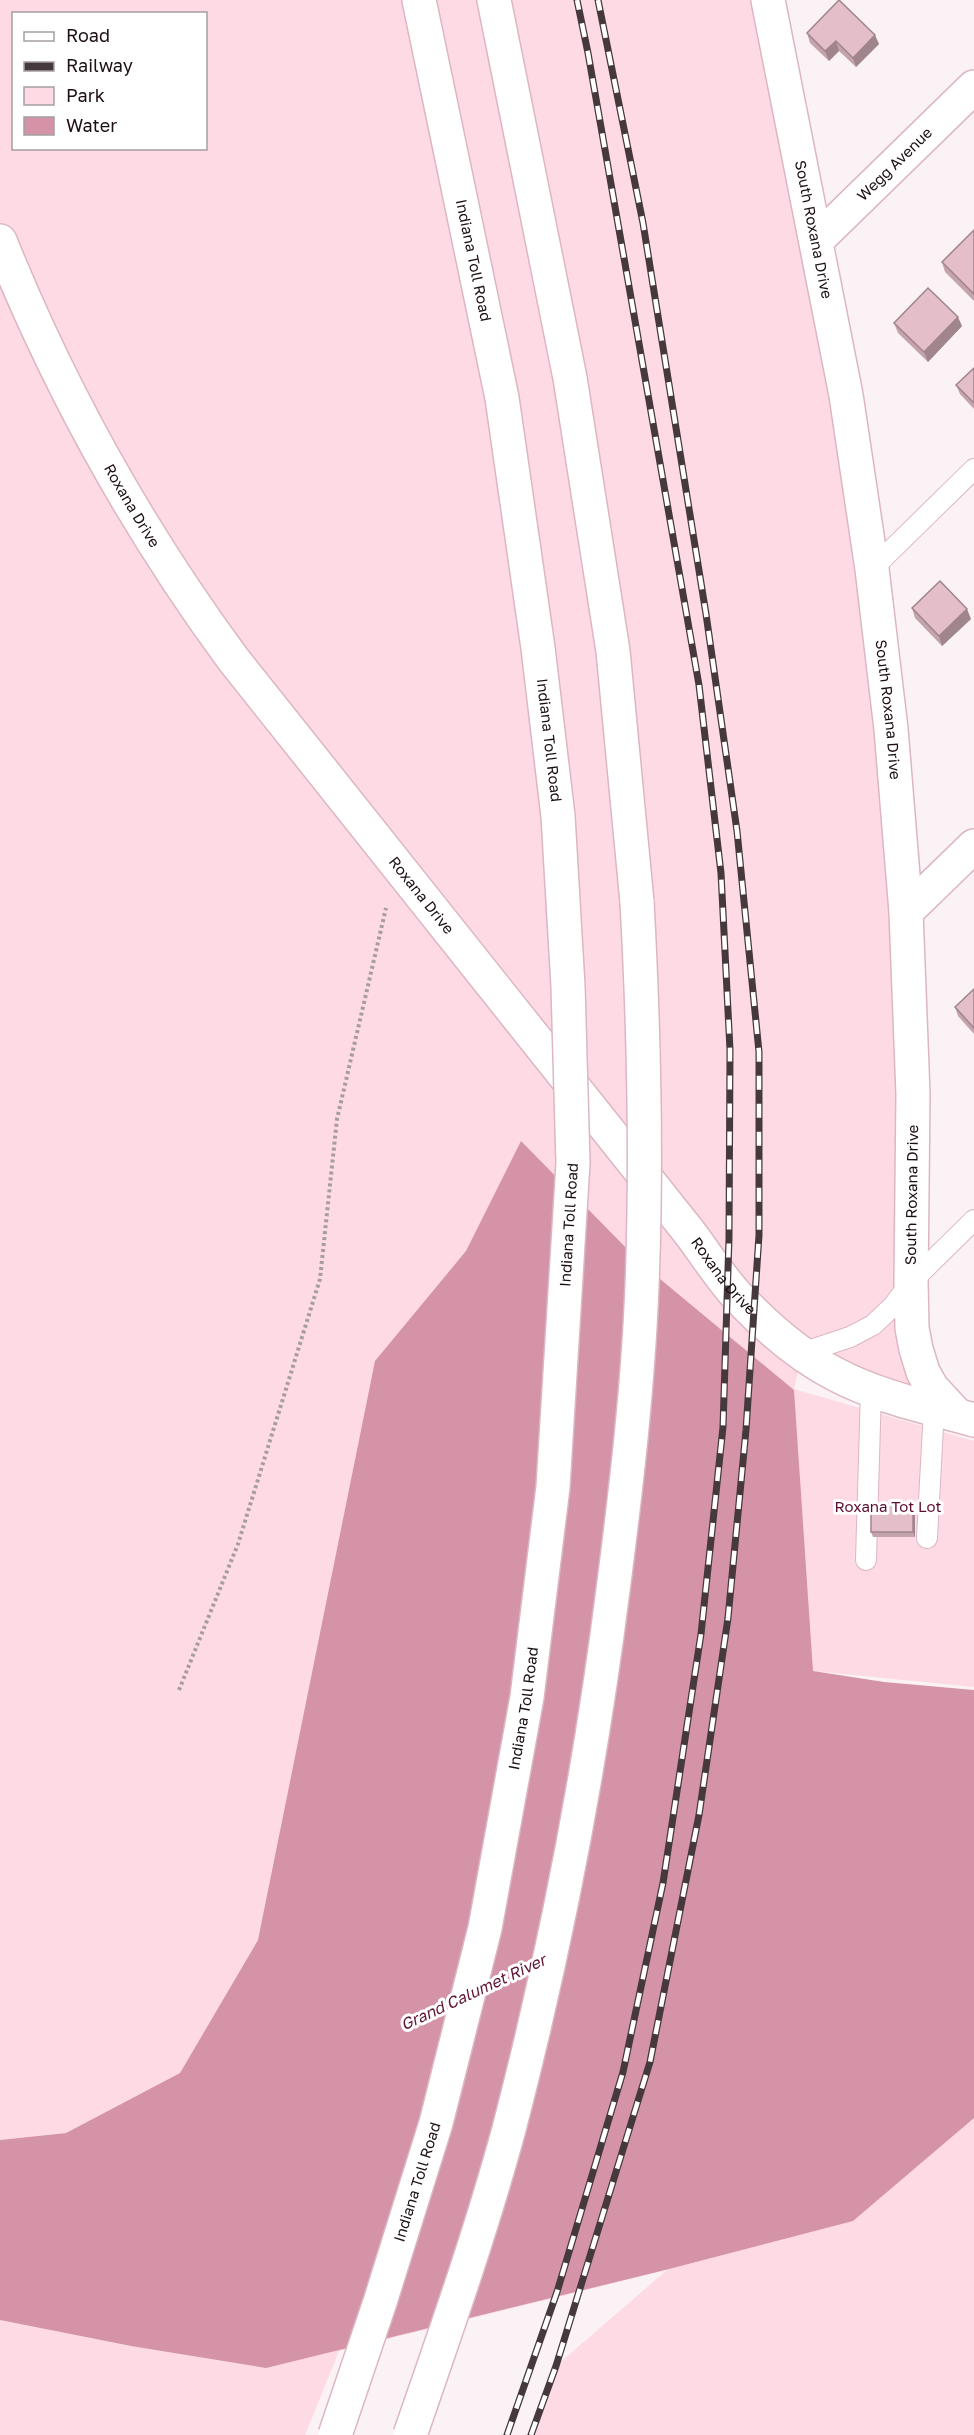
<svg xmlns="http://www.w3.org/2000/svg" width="974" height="2435" viewBox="0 0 974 2435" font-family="'Golos Text',sans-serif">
	<rect width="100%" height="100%" fill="#faf2f4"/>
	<g fill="#fedae4" fill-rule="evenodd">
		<path d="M 0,0 L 768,0 L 872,569 L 912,1329 L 957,1415 L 802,1354 L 794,1389 L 974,1441 L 974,1687 L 813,1671 L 258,1940 L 180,2073 L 66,2133 L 0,2140 ZM 14,14 L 206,14 L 206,148 L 14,148 Z"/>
		<path d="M 974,1931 L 974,2435 L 531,2435 L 556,2366 L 667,2270 L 339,2351 L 305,2435 L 0,2435 L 0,2320 L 131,2346 Z"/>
	</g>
	<path fill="#d493a7" d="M 521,1141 L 642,1264 L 794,1390 L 813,1671 L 884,1682 L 974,1690 L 974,2118 L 853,2221 L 669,2269 L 266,2368 L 131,2346 L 0,2320 L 0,2140 L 66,2133 L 180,2073 L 258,1940 L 375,1361 L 466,1251 Z"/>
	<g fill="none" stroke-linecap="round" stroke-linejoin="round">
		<defs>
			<g id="service">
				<path d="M 872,569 L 974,469"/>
				<path d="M 802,1353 L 850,1337 L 873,1325 L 893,1306 L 911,1282 L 974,1220"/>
				<path d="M 927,1538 L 934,1408"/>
				<path d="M 866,1560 L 871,1390"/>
			</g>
			<g id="minor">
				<path id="s1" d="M 768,0 L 846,395 L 872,569 L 891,729 L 906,912 L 913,1094 L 911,1282 L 912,1328 L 916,1349 L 923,1372 L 932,1388 L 957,1415"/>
				<path id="s2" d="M 0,241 C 60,390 138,530 233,659 L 689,1232 C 706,1254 722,1281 742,1301 C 769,1329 800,1356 835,1374 C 878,1397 928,1407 974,1420"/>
				<path id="s3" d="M 816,241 L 974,87"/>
				<path d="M 906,912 L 974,846"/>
			</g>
			<g id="motorway">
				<path id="s4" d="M 419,0 L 502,398 L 538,648 L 558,816"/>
				<path d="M 494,0 L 570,378 L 613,651 L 637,902"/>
			</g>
		</defs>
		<use href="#service" stroke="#dcb7c1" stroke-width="22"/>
		<use href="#minor" stroke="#dcb7c1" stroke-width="36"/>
		<use href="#motorway" stroke="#dcb7c1" stroke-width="36"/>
		<path stroke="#a79da0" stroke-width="4" stroke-dasharray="3 3" stroke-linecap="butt" d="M 179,1690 L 238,1544 L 320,1279 L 337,1119 L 386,908"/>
		<use href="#service" stroke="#fff" stroke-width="20"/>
		<use href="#minor" stroke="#fff" stroke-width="33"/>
		<use href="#motorway" stroke="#fff" stroke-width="33"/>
		<defs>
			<g id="rail">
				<path d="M 507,2435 L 557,2292 L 623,2072 L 663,1883 L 701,1634 L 723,1427 L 729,1238 L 730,1050 L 721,873 L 699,685 L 588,53 L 577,0"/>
				<path d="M 531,2435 L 556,2366 L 650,2062 L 699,1815 L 728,1618 L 746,1430 L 759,1235 L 759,1052 L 737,831 L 706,614 L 643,223 L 598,0"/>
			</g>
		</defs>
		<use href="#rail" stroke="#45393d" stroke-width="7"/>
		<use href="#rail" stroke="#fff" stroke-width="4.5" stroke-dasharray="14" stroke-linecap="butt"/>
		<defs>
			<g id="motorway-bridge">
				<path id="s5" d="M 335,2435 L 380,2302 L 436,2123 L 485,1928 L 527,1697 L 553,1487 L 573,1163 L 568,986 L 558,816"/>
				<path d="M 410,2435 C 445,2334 481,2232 509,2129 C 555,1952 590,1772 613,1590 C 626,1490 638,1388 642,1286 C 647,1158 644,1030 637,902"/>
			</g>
		</defs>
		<use href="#motorway-bridge" stroke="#dcb7c1" stroke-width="36" stroke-linecap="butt"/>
		<use href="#motorway-bridge" stroke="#fff" stroke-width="33"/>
	</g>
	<g fill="#c4a3ad">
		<path d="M 807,33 L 879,44 L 856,67 L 839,51 L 829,61 L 810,43 Z"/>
		<path d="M 974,230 L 974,301 L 945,272 L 942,262 Z"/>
		<path d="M 894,323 L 962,326 L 928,362 L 898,333 Z"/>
		<path d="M 974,368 L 974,409 L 960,394 L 956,385 Z"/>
		<path d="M 912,608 L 971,619 L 942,646 L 915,618 Z"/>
		<path d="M 974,989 L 974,1034 L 958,1016 L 955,1007 Z"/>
		<path d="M 913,1504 L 915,1509 L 915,1537 L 873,1537 L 871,1532 Z"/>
	</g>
	<g fill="#a0858d">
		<path d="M 875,35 L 879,44 L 856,67 L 853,58 Z"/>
		<path d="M 836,41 L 839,51 L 829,61 L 825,51 Z"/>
		<path d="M 958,317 L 962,326 L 928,362 L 924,352 Z"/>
		<path d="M 967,609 L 971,619 L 942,646 L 939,636 Z"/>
		<path d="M 913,1504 L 915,1509 L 915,1537 L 913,1532 Z"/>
	</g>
	<g fill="#e4bec9" stroke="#a0858d" stroke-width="1.5">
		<path d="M 839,0 L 875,35 L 853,58 L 836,41 L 825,51 L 807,33 Z"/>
		<path d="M 974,230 L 974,294 L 942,262 Z"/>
		<path d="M 928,288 L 958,317 L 924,352 L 894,323 Z"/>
		<path d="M 974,368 L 974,403 L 956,385 Z"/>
		<path d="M 940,581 L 967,609 L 939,636 L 912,608 Z"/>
		<path d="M 974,989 L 974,1028 L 955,1007 Z"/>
		<rect x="871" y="1504" width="42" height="28"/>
	</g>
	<g text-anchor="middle" stroke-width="6" stroke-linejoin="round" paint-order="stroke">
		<g font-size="15" fill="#1d1014" stroke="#fff">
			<text dy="5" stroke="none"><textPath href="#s3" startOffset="110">Wegg Avenue</textPath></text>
			<text dy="5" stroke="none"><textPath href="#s1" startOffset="234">South Roxana Drive</textPath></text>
			<text dy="5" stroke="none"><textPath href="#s4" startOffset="266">Indiana Toll Road</textPath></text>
			<text dy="5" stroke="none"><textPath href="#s2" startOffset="296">Roxana Drive</textPath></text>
			<text dy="5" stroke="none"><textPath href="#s1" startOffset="720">South Roxana Drive</textPath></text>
			<text dy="5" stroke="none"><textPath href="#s4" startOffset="752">Indiana Toll Road</textPath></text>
			<text dy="5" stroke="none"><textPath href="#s2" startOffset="782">Roxana Drive</textPath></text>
			<text transform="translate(912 1195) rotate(-89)" y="5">South Roxana Drive</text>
			<text dy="5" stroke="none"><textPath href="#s5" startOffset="1238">Indiana Toll Road</textPath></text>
			<text dy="5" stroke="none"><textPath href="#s2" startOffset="1268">Roxana Drive</textPath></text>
			<text dy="5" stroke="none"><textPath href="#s5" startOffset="752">Indiana Toll Road</textPath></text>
			<text dy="5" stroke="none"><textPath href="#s5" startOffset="266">Indiana Toll Road</textPath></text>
		</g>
		<g font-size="15" fill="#5a0d2f" stroke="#fff">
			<text x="888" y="1512">Roxana Tot Lot</text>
		</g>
		<g font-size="16" font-style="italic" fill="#621636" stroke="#fff">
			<text transform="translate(473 1992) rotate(-25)" y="6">Grand Calumet River</text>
		</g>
	</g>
	<rect x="12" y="12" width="195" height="138" fill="#ffffff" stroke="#a59fa1" stroke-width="1.5"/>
	<rect x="24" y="32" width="30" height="9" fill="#ffffff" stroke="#a59fa1" stroke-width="1.5"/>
	<text x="66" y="42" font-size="18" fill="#1d1014">Road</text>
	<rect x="24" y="62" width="30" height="9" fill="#45393d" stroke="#a59fa1" stroke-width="1.5"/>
	<text x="66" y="72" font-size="18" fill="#1d1014">Railway</text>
	<rect x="24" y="87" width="30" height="18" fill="#fedae4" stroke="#a59fa1" stroke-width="1.5"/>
	<text x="66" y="102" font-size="18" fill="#1d1014">Park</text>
	<rect x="24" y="117" width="30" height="18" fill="#d493a7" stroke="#a59fa1" stroke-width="1.5"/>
	<text x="66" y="132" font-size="18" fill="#1d1014">Water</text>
</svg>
